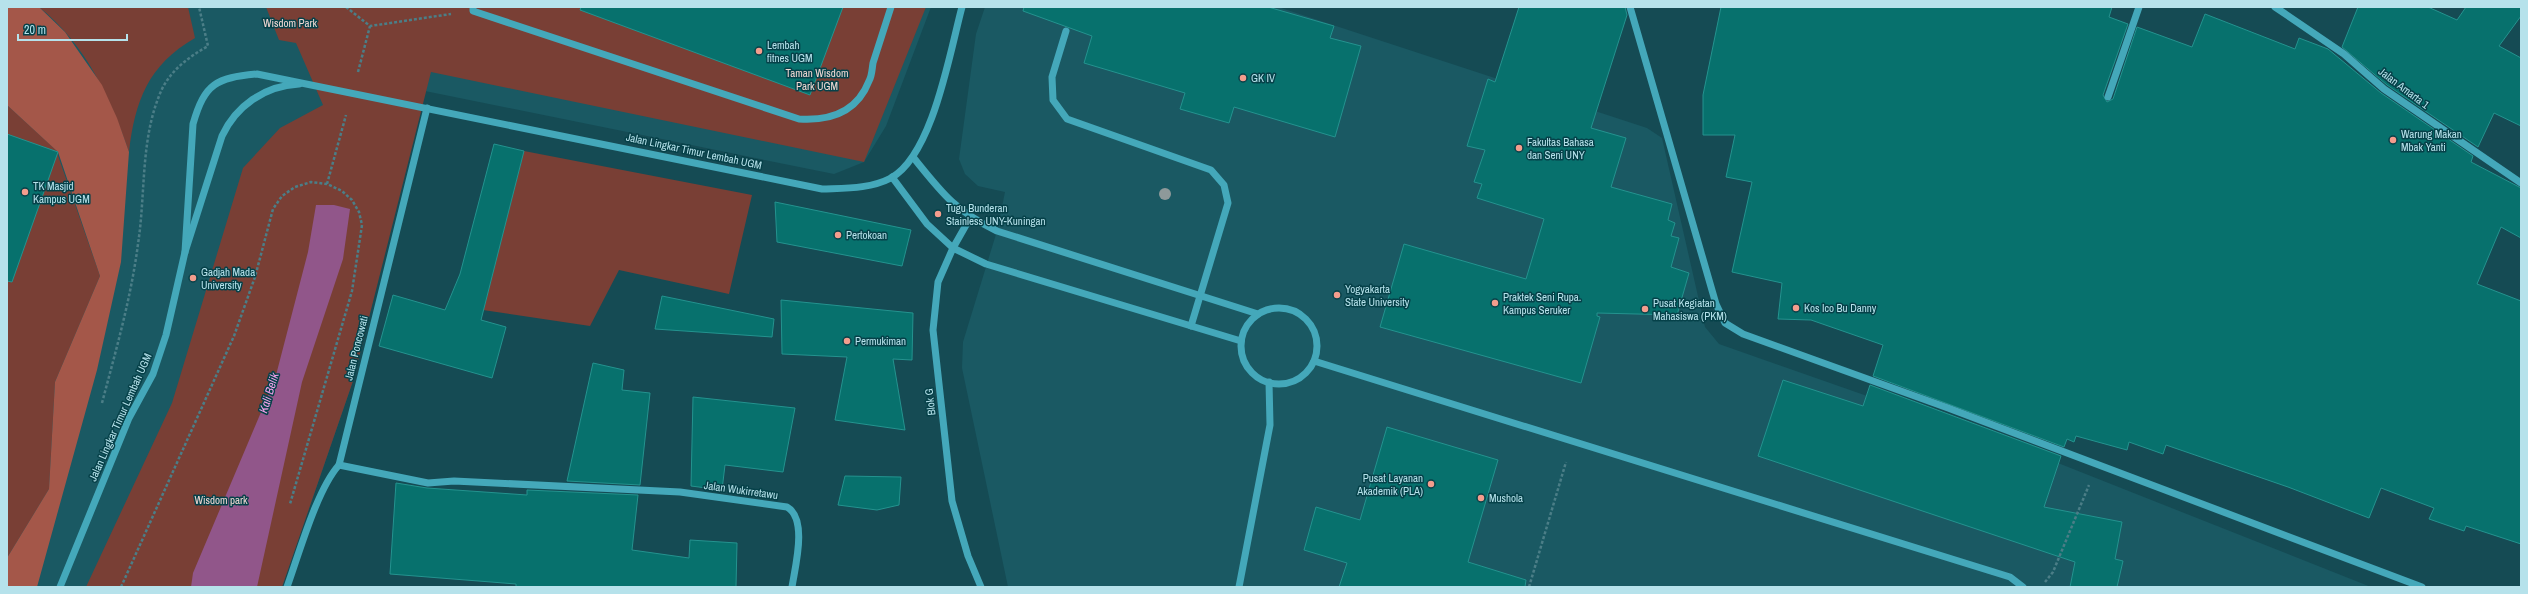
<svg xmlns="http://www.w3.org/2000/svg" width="2528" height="594" viewBox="0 0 2528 594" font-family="'Archivo Narrow',sans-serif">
	<rect width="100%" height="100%" fill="#154b54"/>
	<g fill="#1a5963">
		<path d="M 7,7 L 931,7 L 886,126 L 864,162 L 834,174 L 425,91 L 353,381 L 282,587 L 7,587 Z"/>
		<path d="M 985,7 L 1278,7 L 1647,128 L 1662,138 L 1705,327 L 1719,344 L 2058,463 L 2371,587 L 1008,587 L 962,368 L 963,342 L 997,231 L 1005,192 L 978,186 L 965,174 L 959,159 L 976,34 Z"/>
	</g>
	<g fill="#793f35">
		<path d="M 39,7 L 188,7 L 195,38 C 148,65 135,101 129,152 C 111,99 85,43 39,7 Z"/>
		<path d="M 266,7 L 926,7 L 864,162 L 431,72 L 353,381 L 282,587 L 86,587 L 172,403 L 243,168 L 280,128 L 323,105 L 296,43 L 279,40 Z"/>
		<path d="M 7,105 L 56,150 L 100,276 L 55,382 L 49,489 L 7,558 Z"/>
		<path d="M 524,151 L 752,195 L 729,294 L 619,270 L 590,326 L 483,310 Z"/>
	</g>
	<path fill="#a45749" d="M 7,7 L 39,7 L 65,32 L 102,85 L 117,118 L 129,152 L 121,262 L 97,370 L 37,587 L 7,587 L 7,558 L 49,489 L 55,382 L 100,276 L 58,152 L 7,105 Z"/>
	<path fill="#91568a" d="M 316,205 L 334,205 L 350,209 L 343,259 L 302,382 L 257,587 L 191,587 L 193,573 L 275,379 L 308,252 Z"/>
	<g fill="#07716d" stroke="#24938f">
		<path d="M 581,7 L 843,7 L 810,95 L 580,10 Z"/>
		<path d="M 1024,7 L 1268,7 L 1334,26 L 1330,38 L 1361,46 L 1335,137 L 1234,107 L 1229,123 L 1180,109 L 1185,93 L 1084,63 L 1092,36 L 1023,11 Z"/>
		<path d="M 1519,7 L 1625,7 L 1627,15 L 1591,128 L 1626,138 L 1611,187 L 1672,204 L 1668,220 L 1675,223 L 1671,236 L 1679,238 L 1671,267 L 1689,273 L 1677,315 L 1597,313 L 1597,316 L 1600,317 L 1581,383 L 1380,327 L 1404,244 L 1526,279 L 1544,219 L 1477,198 L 1482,184 L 1474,182 L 1485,150 L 1467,146 L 1488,79 L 1495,82 Z"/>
		<path d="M 1721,7 L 2112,7 L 2109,17 L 2128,24 L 2103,95 L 2107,102 L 2113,99 L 2137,27 L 2192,47 L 2205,14 L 2295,49 L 2299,38 L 2328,49 L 2381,93 L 2473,156 L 2471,162 L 2521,188 L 2521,238 L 2501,227 L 2477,284 L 2521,301 L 2521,544 L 2466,526 L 2464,531 L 2429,519 L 2434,508 L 2381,488 L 2369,518 L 2288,487 L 2166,445 L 2163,454 L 2129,442 L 2127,450 L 2076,436 L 2074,442 L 2067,439 L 2064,447 L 1873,376 L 1883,345 L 1811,320 L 1778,319 L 1782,283 L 1732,272 L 1752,182 L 1726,177 L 1735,135 L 1703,135 L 1703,95 Z"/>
		<path d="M 2358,7 L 2428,7 L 2457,20 L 2466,7 L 2521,7 L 2521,16 L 2499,46 L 2521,58 L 2521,126 L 2494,113 L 2478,147 L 2387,85 L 2342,47 Z"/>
		<path d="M 7,134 L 58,152 L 12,282 L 7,281 Z"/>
		<path d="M 494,144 L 524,151 L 481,320 L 506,327 L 492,378 L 379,346 L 393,295 L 445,310 L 460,274 Z"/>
		<path d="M 775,202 L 911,230 L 902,266 L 777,242 Z"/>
		<path d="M 662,296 L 774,319 L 772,337 L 655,329 Z"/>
		<path d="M 781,300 L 913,313 L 912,360 L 893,359 L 905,430 L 835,420 L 847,357 L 782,354 Z"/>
		<path d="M 593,363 L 624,370 L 622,390 L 650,393 L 640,485 L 567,481 Z"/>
		<path d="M 1783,380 L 1863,406 L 1870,385 L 2061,456 L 2044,507 L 2122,522 L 2115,559 L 2123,561 L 2117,587 L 2070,587 L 2075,562 L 1758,456 Z"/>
		<path d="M 693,397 L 795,408 L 783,472 L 725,465 L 722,490 L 691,486 Z"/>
		<path d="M 1387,427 L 1498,460 L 1468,562 L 1526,580 L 1525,587 L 1339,587 L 1347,563 L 1304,550 L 1316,507 L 1360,520 Z"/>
		<path d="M 845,476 L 901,477 L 899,505 L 877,510 L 838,505 Z"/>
		<path d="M 396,483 L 427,488 L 527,495 L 527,490 L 638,495 L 632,550 L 689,558 L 690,540 L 737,543 L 736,587 L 516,587 L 516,584 L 390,574 Z"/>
	</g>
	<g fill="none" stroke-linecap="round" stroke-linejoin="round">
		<g stroke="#4b7e87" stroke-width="2.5" stroke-dasharray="3 2" stroke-linecap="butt">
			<path d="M 346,7 L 370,26 L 451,14"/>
			<path d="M 358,72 L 370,26"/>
			<path d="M 327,184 L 346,115"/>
			<path d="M 102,403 C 116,350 131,298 138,244 C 146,192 140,137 162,89 C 172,69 189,57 208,46 L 199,7"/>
			<path d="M 2045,582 L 2053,572 L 2089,485"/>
			<path d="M 121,587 L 234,336 L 255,277 L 273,209 L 282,196 L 295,187 L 311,182 L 327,184 L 342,191 L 352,200 L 359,212 L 362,225 L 352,291 L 290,504"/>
			<path d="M 1529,587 L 1566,462"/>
		</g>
		<g stroke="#44a8ba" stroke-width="7">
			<path d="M 473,7 L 473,11 L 799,119 C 830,121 857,112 869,81 C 872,76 872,69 873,63 C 879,44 885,26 891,7"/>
			<path d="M 1630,7 L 1716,304 L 1725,323 L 1743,334 L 1948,408 L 2422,587"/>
			<path d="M 2275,7 L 2344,54 L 2384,89 L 2521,183"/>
			<path d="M 1066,31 L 1052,77 L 1053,100 L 1067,119 L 1211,170 L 1224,185 L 1228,203 L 1191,326"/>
			<path d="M 2108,97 L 2139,7"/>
			<path d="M 913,157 C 942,193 954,210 997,231 L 1258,314"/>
			<path d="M 892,177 L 927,224 L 953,248 L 986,264 L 1241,341"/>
			<path d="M 970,218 L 953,248 L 938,282 L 933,330 L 952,501 L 968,556 L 981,587"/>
			<path d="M 185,252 L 193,124 C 205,83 216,78 257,74 L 822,189 C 845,188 870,189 891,178 C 933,155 950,51 962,7"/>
			<circle cx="1279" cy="346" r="38"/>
			<path d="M 1314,361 L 2010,577 L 2023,587"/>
			<path d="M 339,465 L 428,483 L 454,481 L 680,492 L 787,507 C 808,519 795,567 792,587"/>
			<path d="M 60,587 L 129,418 L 153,374 L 166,335 L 185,252 L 222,136 C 236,106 264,86 299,84"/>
			<path d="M 287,587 C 299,554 317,489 339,465 L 427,108"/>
			<path d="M 1239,587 L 1270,425 L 1269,382"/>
		</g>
	</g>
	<circle fill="#8e999a" cx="1165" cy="194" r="6"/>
	<g fill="#f49d8d" stroke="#064149" stroke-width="1.5">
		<circle cx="759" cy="51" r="4"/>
		<circle cx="1243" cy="78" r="4"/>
		<circle cx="2393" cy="140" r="4"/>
		<circle cx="1519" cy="148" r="4"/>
		<circle cx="25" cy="192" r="4"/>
		<circle cx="938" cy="214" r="4"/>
		<circle cx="838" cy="235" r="4"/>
		<circle cx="193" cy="278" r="4"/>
		<circle cx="1337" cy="295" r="4"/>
		<circle cx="1495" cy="303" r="4"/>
		<circle cx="1796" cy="308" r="4"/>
		<circle cx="1645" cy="309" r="4"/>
		<circle cx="847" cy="341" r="4"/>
		<circle cx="1431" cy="484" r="4"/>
		<circle cx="1481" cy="498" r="4"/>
	</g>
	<g text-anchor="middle" stroke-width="3" stroke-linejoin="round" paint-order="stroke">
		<g font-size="11" fill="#f1d9d4" stroke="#064149">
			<text x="290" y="27">Wisdom Park</text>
			<text x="817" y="77">Taman Wisdom<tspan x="817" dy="13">Park UGM</tspan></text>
			<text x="221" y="504">Wisdom park</text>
		</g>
		<g font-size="11" fill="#b6e2eb" stroke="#064149" text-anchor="start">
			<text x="767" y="49">Lembah<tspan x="767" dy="13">fitnes UGM</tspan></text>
			<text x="1251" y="82">GK IV</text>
			<text x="2401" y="138">Warung Makan<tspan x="2401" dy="13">Mbak Yanti</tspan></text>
			<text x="1527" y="146">Fakultas Bahasa<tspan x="1527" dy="13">dan Seni UNY</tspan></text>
			<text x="33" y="190">TK Masjid<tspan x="33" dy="13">Kampus UGM</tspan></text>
			<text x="946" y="212">Tugu Bunderan<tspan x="946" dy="13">Stainless UNY-Kuningan</tspan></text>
			<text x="846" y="239">Pertokoan</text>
			<text x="201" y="276">Gadjah Mada<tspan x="201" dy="13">University</tspan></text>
			<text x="1345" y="293">Yogyakarta<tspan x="1345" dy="13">State University</tspan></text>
			<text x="1503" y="301">Praktek Seni Rupa.<tspan x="1503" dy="13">Kampus Seruker</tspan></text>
			<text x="1653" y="307">Pusat Kegiatan<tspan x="1653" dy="13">Mahasiswa (PKM)</tspan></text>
			<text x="1804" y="312">Kos Ico Bu Danny</text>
			<text x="855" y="345">Permukiman</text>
			<text x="1423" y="482" text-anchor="end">Pusat Layanan<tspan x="1423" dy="13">Akademik (PLA)</tspan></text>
			<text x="1489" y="502">Mushola</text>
		</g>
		<g font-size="11" fill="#b6e2eb" stroke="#064149">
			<text transform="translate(2404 88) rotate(37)" y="4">Jalan Amarta 1</text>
			<text transform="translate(694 151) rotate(12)" y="4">Jalan Lingkar Timur Lembah UGM</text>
			<text transform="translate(356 348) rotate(-76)" y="4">Jalan Poncowati</text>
			<text transform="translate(930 402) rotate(-96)" y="4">Blok G</text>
			<text transform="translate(120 417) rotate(-66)" y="4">Jalan Lingkar Timur Lembah UGM</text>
			<text transform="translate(741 490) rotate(8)" y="4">Jalan Wukirretawu</text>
		</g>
		<g font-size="12" font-style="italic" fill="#f6a3ed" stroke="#064149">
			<text transform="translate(269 393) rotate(-73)" y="4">Kali Belik</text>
		</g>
	</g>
	<rect width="2528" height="594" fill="none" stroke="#b6e2eb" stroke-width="16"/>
	<path d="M18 34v6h109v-6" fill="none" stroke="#b6e2eb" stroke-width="2"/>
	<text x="24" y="34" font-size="12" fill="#b6e2eb" stroke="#064149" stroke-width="3" paint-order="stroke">20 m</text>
</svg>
